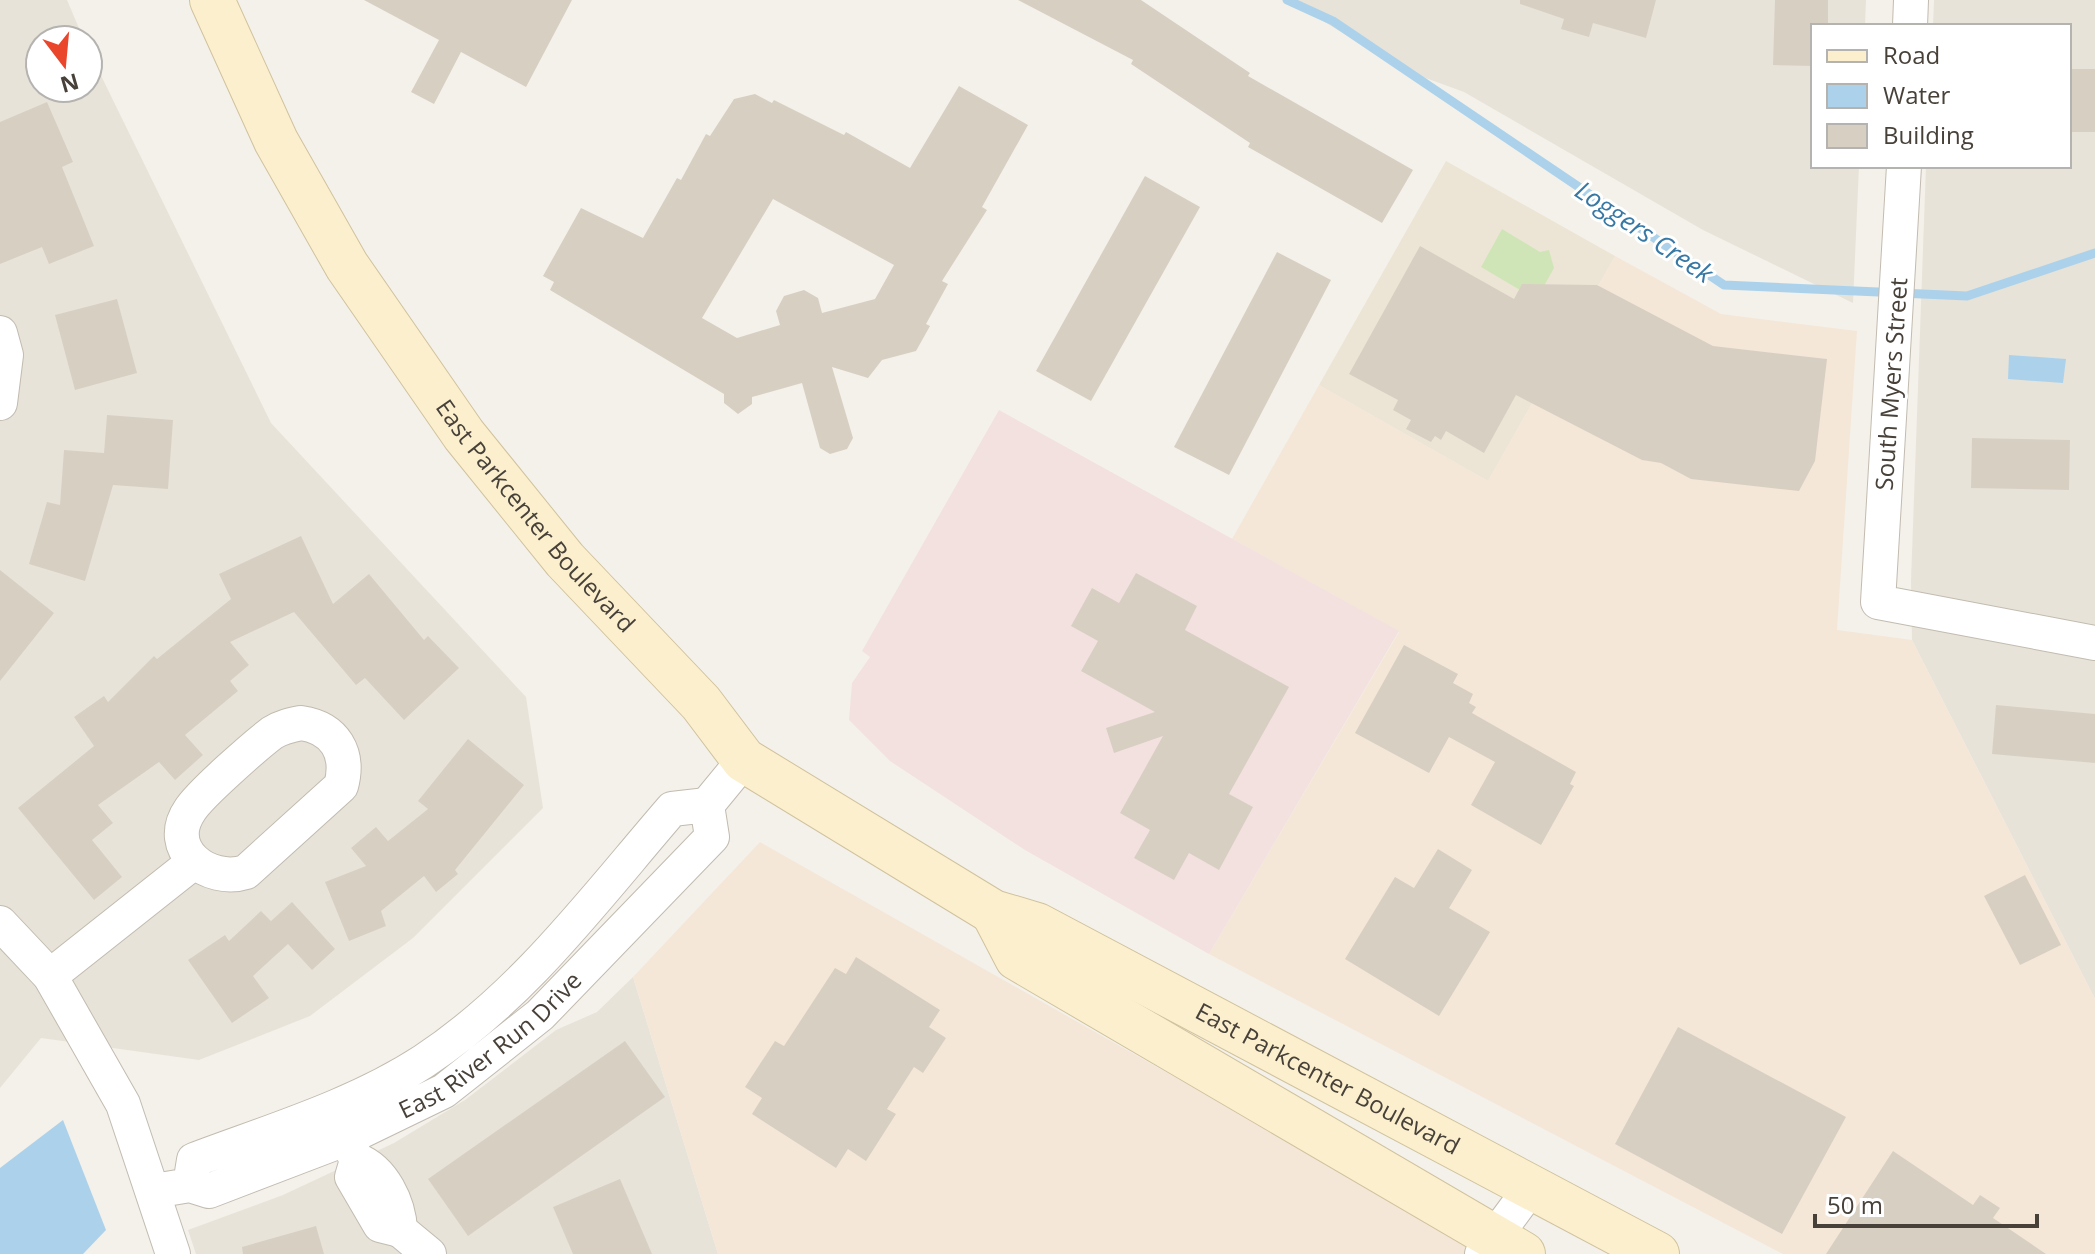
<svg xmlns="http://www.w3.org/2000/svg" width="2095" height="1254" viewBox="0 0 2095 1254" font-family="'Open Sans',sans-serif">
	<rect width="100%" height="100%" fill="#f4f1ea"/>
	<g fill="#e7e3d9">
		<path d="M 0,0 L 67,0 L 84,40 L 40,40 L 40,88 L 88,88 L 88,49 L 271,423 L 526,697 L 543,808 L 413,938 L 310,1016 L 199,1060 L 41,1038 L 0,1088 Z"/>
		<path d="M 1289,0 L 1866,0 L 1865,26 L 1813,26 L 1813,166 L 1859,166 L 1853,303 L 1703,230 L 1464,92 L 1401,69 Z"/>
		<path d="M 1934,0 L 2095,0 L 2095,999 L 1912,640 L 1911,581 L 1926,166 L 2069,166 L 2069,26 L 1933,26 Z"/>
		<path d="M 633,977 L 718,1254 L 196,1254 L 188,1230 L 283,1195 L 394,1143 L 465,1100 L 556,1030 L 597,1012 Z"/>
	</g>
	<g fill="#f4e7d8">
		<path d="M 1615,256 L 1721,314 L 1857,331 L 1837,630 L 1912,640 L 2095,999 L 2095,1254 L 1783,1254 L 1209,954 L 1399,632 L 1232,539 L 1319,385 L 1488,481 Z"/>
		<path d="M 760,842 L 1487,1254 L 718,1254 L 633,977 Z"/>
	</g>
	<path fill="#ece5d5" d="M 1446,161 L 1615,256 L 1488,481 L 1319,385 Z"/>
	<path fill="#f3e1df" d="M 999,410 L 1399,631 L 1209,954 L 1025,850 L 890,761 L 849,720 L 852,683 L 870,657 L 862,651 Z"/>
	<path fill="#d0e5b7" d="M 1502,229 L 1540,252 L 1549,250 L 1554,268 L 1544,286 L 1520,290 L 1481,267 Z"/>
	<g fill="#acd2eb">
		<path d="M 2009,355 L 2066,359 L 2063,383 L 2008,379 Z"/>
		<path d="M 63,1120 L 106,1230 L 83,1254 L 0,1254 L 0,1168 Z"/>
	</g>
	<g fill="none" stroke-linecap="round" stroke-linejoin="round">
		<path stroke="#acd2eb" stroke-width="9" d="M 1287,0 L 1333,21 L 1724,285 L 1967,296 L 2095,253"/>
	</g>
	<g fill="#d8cfc3" fill-rule="evenodd">
		<path d="M 364,0 L 572,0 L 526,87 L 461,52 L 434,104 L 411,92 L 439,40 Z"/>
		<path d="M 1018,0 L 1141,0 L 1250,73 L 1248,76 L 1413,170 L 1382,223 L 1248,147 L 1250,143 L 1131,64 L 1133,60 Z"/>
		<path d="M 1520,0 L 1656,0 L 1646,38 L 1593,23 L 1589,37 L 1561,29 L 1564,19 L 1520,4 Z"/>
		<path d="M 1775,0 L 1828,0 L 1828,26 L 1813,26 L 1813,66 L 1773,65 Z"/>
		<rect x="2069" y="69" width="26" height="63"/>
		<path d="M 959,86 L 1028,125 L 982,207 L 987,210 L 942,281 L 948,284 L 926,324 L 930,326 L 916,351 L 882,360 L 868,378 L 832,367 L 853,438 L 847,449 L 830,454 L 820,448 L 802,383 L 752,397 L 752,404 L 738,414 L 724,403 L 724,394 L 550,290 L 554,282 L 543,276 L 581,208 L 643,238 L 677,178 L 681,180 L 706,134 L 710,136 L 734,99 L 755,94 L 772,103 L 774,100 L 844,135 L 846,132 L 910,168 ZM 773,199 L 894,265 L 875,299 L 822,313 L 818,298 L 804,290 L 784,296 L 776,311 L 780,325 L 737,338 L 702,318 Z"/>
		<path d="M 47,102 L 73,162 L 62,167 L 94,246 L 49,264 L 42,247 L 0,264 L 0,122 Z"/>
		<path d="M 1145,176 L 1200,207 L 1091,401 L 1036,371 Z"/>
		<path d="M 1420,246 L 1514,299 L 1522,284 L 1597,285 L 1713,346 L 1827,359 L 1815,461 L 1799,491 L 1691,479 L 1661,463 L 1642,460 L 1516,395 L 1484,453 L 1446,431 L 1441,440 L 1435,436 L 1431,442 L 1406,429 L 1411,420 L 1393,410 L 1398,400 L 1349,374 Z"/>
		<path d="M 1277,252 L 1331,280 L 1229,475 L 1174,447 Z"/>
		<path d="M 117,299 L 137,373 L 75,390 L 55,315 Z"/>
		<path d="M 107,415 L 173,420 L 168,489 L 113,485 L 85,581 L 29,564 L 47,502 L 60,505 L 64,450 L 104,453 Z"/>
		<path d="M 1972,438 L 2070,440 L 2069,490 L 1971,488 Z"/>
		<path d="M 301,536 L 333,604 L 369,574 L 424,640 L 428,636 L 459,668 L 404,720 L 365,678 L 356,685 L 294,612 L 230,642 L 249,665 L 230,681 L 238,691 L 185,735 L 203,755 L 175,780 L 159,762 L 98,805 L 113,823 L 92,840 L 122,877 L 94,900 L 18,808 L 94,746 L 74,717 L 104,696 L 108,702 L 154,656 L 157,659 L 231,599 L 219,574 Z"/>
		<path d="M 0,570 L 54,613 L 0,681 Z"/>
		<path d="M 1136,573 L 1197,606 L 1185,630 L 1289,687 L 1229,794 L 1253,807 L 1219,870 L 1189,853 L 1174,880 L 1134,858 L 1150,830 L 1120,813 L 1163,736 L 1114,753 L 1106,728 L 1155,712 L 1081,671 L 1098,641 L 1071,626 L 1092,588 L 1119,603 Z"/>
		<path d="M 1404,645 L 1458,674 L 1453,683 L 1473,694 L 1469,703 L 1476,707 L 1472,713 L 1576,772 L 1570,784 L 1574,786 L 1541,845 L 1471,805 L 1495,762 L 1449,737 L 1429,773 L 1355,733 Z"/>
		<path d="M 1996,705 L 2095,714 L 2095,763 L 1992,754 Z"/>
		<path d="M 468,739 L 524,785 L 455,870 L 458,874 L 436,892 L 424,876 L 381,911 L 386,926 L 349,941 L 325,882 L 366,866 L 351,848 L 376,827 L 388,841 L 428,809 L 418,801 Z"/>
		<path d="M 1438,849 L 1472,870 L 1449,908 L 1490,932 L 1439,1016 L 1345,959 L 1395,877 L 1414,888 Z"/>
		<path d="M 2025,875 L 2061,945 L 2020,965 L 1984,896 Z"/>
		<path d="M 292,902 L 335,949 L 312,970 L 288,944 L 253,976 L 269,998 L 232,1023 L 188,960 L 225,935 L 229,941 L 261,911 L 271,921 Z"/>
		<path d="M 856,957 L 940,1010 L 929,1027 L 946,1038 L 923,1073 L 914,1067 L 887,1109 L 896,1114 L 866,1161 L 848,1149 L 836,1168 L 752,1114 L 762,1098 L 745,1087 L 775,1041 L 784,1046 L 835,968 L 846,974 Z"/>
		<path d="M 1678,1027 L 1846,1117 L 1782,1234 L 1615,1144 Z"/>
		<path d="M 625,1041 L 665,1097 L 468,1236 L 428,1179 Z"/>
		<path d="M 1893,1151 L 1973,1205 L 1980,1195 L 2000,1208 L 1993,1218 L 2046,1254 L 1826,1254 Z"/>
		<path d="M 620,1179 L 652,1254 L 573,1254 L 553,1207 Z"/>
		<path d="M 316,1226 L 324,1254 L 243,1254 L 242,1247 Z"/>
	</g>
	<g fill="none" stroke-linecap="round" stroke-linejoin="round">
		<defs>
			<g id="minor">
				<path d="M 1910,26 L 1911,0"/>
				<path d="M 1904,166 L 1878,602 L 2095,643"/>
				<path d="M 0,333 L 6,355 L 0,403"/>
				<path d="M 301,723 C 335,728 350,753 341,786 L 246,872 C 208,884 163,849 190,810 C 200,794 255,746 272,733 C 281,727 291,725 301,723 Z"/>
				<path d="M 707,805 L 744,760"/>
				<path d="M 0,923 L 50,976 L 123,1104 L 173,1254"/>
				<path d="M 50,976 L 194,862"/>
				<path d="M 336,1120 L 357,1160 C 383,1170 399,1203 400,1230 L 380,1225 L 352,1177 L 357,1160"/>
				<path id="s1" d="M 154,1191 L 190,1185 L 209,1191 L 345,1139 L 444,1091 L 540,1015 L 712,837 L 707,805 L 672,809 C 595,898 524,995 424,1061 C 355,1106 271,1131 194,1160 L 190,1185"/>
				<path d="M 400,1230 L 429,1254"/>
				<path d="M 1482,1254 L 1533,1185"/>
			</g>
			<g id="secondary">
				<path id="s2" d="M 212,0 L 276,141 L 347,266 L 464,435 L 565,560 L 701,703 L 744,760 L 993,912 L 1037,925 L 1657,1254"/>
				<path d="M 993,912 L 1017,958 L 1523,1254"/>
			</g>
		</defs>
		<use href="#minor" stroke="#c2bbb0" stroke-width="36"/>
		<use href="#secondary" stroke="#d0c29d" stroke-width="46"/>
		<use href="#minor" stroke="#fff" stroke-width="34"/>
		<use href="#secondary" stroke="#fbefce" stroke-width="44"/>
	</g>
	<g text-anchor="middle" stroke-width="6" stroke-linejoin="round" paint-order="stroke">
		<g font-size="24" fill="#474139" stroke="#fff">
			<text transform="translate(1892 384) rotate(-86)" y="8">South Myers Street</text>
			<text dy="8" stroke="none"><textPath href="#s2" startOffset="612">East Parkcenter Boulevard</textPath></text>
			<text dy="8" stroke="none"><textPath href="#s1" startOffset="376">East River Run Drive</textPath></text>
			<text dy="8" stroke="none"><textPath href="#s2" startOffset="1600">East Parkcenter Boulevard</textPath></text>
		</g>
		<g font-size="26" font-style="italic" fill="#3878a4" stroke="#fff">
			<text transform="translate(1644 232) rotate(34)" y="9">Loggers Creek</text>
		</g>
	</g>
	<rect x="1811" y="24" width="260" height="144" fill="#ffffff" stroke="#b5b3b0" stroke-width="2"/>
	<rect x="1827" y="50" width="40" height="12" fill="#fbefce" stroke="#b5b3b0" stroke-width="2"/>
	<text x="1883" y="64" font-size="24" fill="#474139">Road</text>
	<rect x="1827" y="84" width="40" height="24" fill="#acd2eb" stroke="#b5b3b0" stroke-width="2"/>
	<text x="1883" y="104" font-size="24" fill="#474139">Water</text>
	<rect x="1827" y="124" width="40" height="24" fill="#d8cfc3" stroke="#b5b3b0" stroke-width="2"/>
	<text x="1883" y="144" font-size="24" fill="#474139">Building</text>
	<g transform="translate(64 64) rotate(164)"><circle r="38" fill="#ffffff" stroke="#b5b3b0" stroke-width="2"/>
	<path d="M0-6L14 30L0 20L-14 30Z" fill="#e9462c"/>
	<text y="-12" font-size="22" font-weight="bold" text-anchor="middle" fill="#474139">N</text>
	</g>
	<path d="M1815 1214v12h222v-12" fill="none" stroke="#474139" stroke-width="4"/>
	<text x="1827" y="1214" font-size="24" fill="#474139" stroke="#ffffff" stroke-width="6" paint-order="stroke">50 m</text>
</svg>
